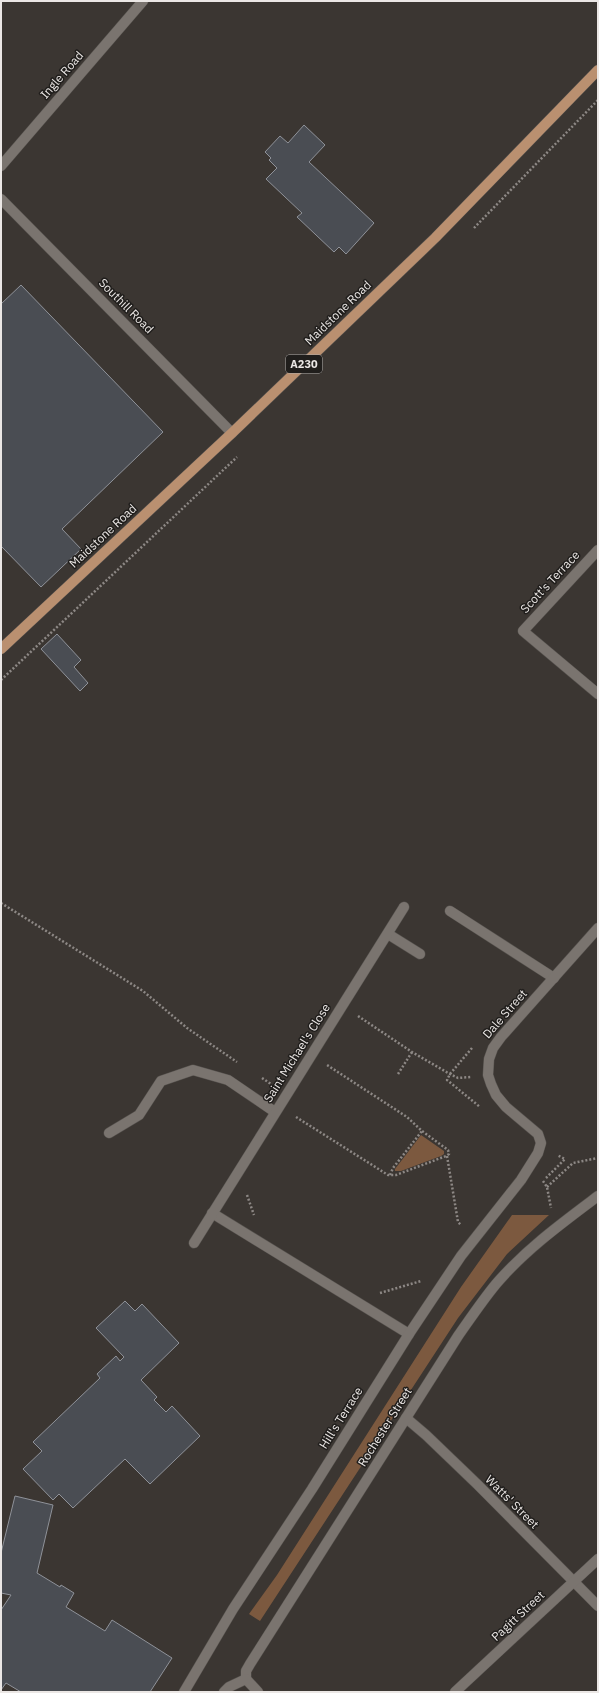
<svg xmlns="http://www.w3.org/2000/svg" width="599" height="1693" viewBox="0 0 599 1693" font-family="'IBM Plex Sans',sans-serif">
	<rect width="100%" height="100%" fill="#3b3632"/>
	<g fill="#7c593f">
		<path d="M 421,1135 L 444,1151 L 444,1154 L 441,1156 L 401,1171 L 395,1171 L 395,1169 Z"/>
		<path d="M 512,1215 L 549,1215 L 507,1254 L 458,1318 L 260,1621 L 249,1614 L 277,1575 L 461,1287 Z"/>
	</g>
	<g fill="#4a4d53" stroke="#8f9299">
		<path d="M 304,125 L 325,145 L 309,162 L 374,223 L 346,254 L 339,247 L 334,252 L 297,217 L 302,213 L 266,179 L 277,168 L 269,160 L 271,158 L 265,152 L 280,136 L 288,143 Z"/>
		<path d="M 21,285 L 163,432 L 62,529 L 81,549 L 41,587 L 1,546 L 1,304 Z"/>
		<path d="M 57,634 L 81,660 L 74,667 L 88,683 L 80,691 L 41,649 Z"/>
		<path d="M 125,1301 L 135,1311 L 142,1304 L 179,1343 L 141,1380 L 157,1397 L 154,1400 L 166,1412 L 172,1406 L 200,1436 L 150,1484 L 125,1459 L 73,1508 L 59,1494 L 53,1500 L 23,1469 L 42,1451 L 33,1442 L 100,1378 L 97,1374 L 116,1356 L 120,1361 L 124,1357 L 96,1328 Z"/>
		<path d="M 15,1496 L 53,1505 L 37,1573 L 60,1587 L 61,1585 L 74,1593 L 66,1607 L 105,1631 L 112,1620 L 172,1658 L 150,1692 L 21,1692 L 6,1683 L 1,1690 L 1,1610 L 11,1595 L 1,1593 L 1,1553 Z"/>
	</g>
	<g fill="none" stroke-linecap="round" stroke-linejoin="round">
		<defs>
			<g id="lane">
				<path d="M 450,911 L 554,978"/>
				<path d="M 109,1133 L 139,1115 L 161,1081 L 193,1070 L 228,1080 L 275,1112"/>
			</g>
			<g id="street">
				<path d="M 1,166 L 143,1"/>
				<path d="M 1,199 L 232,433"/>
				<path d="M 598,550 L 523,631 L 598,694"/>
				<path d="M 388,934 L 420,954"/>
				<path d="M 212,1213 L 409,1334"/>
				<path d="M 194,1243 L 404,907"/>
				<path d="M 406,1418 L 426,1435 L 477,1484 L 598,1606"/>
				<path d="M 246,1679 L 246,1671 L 250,1664 L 458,1336 C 470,1319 482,1301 496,1284 C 525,1250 562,1223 598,1196"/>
				<path d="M 246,1679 L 258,1692"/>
				<path d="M 184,1692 L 233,1609 L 312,1489 L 409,1334 L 461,1256 L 521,1180 L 538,1153 L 541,1143 L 538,1134 L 506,1107 L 496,1095 L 491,1084 L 488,1075 L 489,1059 L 493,1048 L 501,1037 L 598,928"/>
				<path d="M 224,1692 L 229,1687 L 246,1679"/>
				<path d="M 455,1692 L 598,1559"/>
			</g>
			<path id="primary" d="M 1,649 L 232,433 L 435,238 L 598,70"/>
		</defs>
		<use href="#lane" stroke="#56524e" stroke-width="11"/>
		<use href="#street" stroke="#56524e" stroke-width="11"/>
		<use href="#primary" stroke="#56524e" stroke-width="11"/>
		<g stroke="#8d8885" stroke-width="2.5" stroke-dasharray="2 2" stroke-linecap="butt">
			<path d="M 474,228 L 598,100"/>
			<path d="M 1,680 L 237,457"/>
			<path d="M 1,903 L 143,991 L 187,1028 L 237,1062"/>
			<path d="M 358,1016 L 412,1052 L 448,1073 L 458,1078 L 471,1077"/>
			<path d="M 472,1048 L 450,1074 L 447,1080 L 480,1107"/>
			<path d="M 398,1074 L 412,1052"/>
			<path d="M 262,1078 L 271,1084"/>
			<path d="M 296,1117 L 388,1175 L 396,1175 L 446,1156 L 449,1154 L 448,1150 L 422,1131 L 407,1117 L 327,1065"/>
			<path d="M 447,1156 L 458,1222 L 461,1225"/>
			<path d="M 390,1175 L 393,1168 L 422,1131"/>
			<path d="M 546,1178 L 565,1159 L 557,1155"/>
			<path d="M 543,1181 L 547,1187 L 551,1208"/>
			<path d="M 547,1187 L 573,1163 L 598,1158"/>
			<path d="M 247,1195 L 254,1215"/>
			<path d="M 380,1293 L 421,1281"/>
		</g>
		<use href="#lane" stroke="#7a746f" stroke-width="10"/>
		<use href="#street" stroke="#7a746f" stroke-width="10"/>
		<use href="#primary" stroke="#ba9070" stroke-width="10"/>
	</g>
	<g text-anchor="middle" stroke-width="3" stroke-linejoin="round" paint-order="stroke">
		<rect fill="#201e1c" stroke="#aeaba9" stroke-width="1" x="286" y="355" width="36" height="18" rx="3"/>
		<g font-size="11" font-weight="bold" fill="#ebe7e5">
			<text x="304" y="368">A230</text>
		</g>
		<g font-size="12" fill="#ebe7e5" stroke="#201e1c">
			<text transform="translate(62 75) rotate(-49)" y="4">Ingle Road</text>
			<text transform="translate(126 306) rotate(45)" y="4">Southill Road</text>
			<text transform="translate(338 313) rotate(-44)" y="4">Maidstone Road</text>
			<text transform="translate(103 536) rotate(-43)" y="4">Maidstone Road</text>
			<text transform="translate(550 582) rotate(-47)" y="4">Scott's Terrace</text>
			<text transform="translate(505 1014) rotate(-49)" y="4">Dale Street</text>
			<text transform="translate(297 1053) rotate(-58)" y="4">Saint Michael's Close</text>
			<text transform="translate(341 1418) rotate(-58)" y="4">Hill's Terrace</text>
			<text transform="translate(385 1427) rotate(-58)" y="4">Rochester Street</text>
			<text transform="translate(512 1502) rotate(45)" y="4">Watts' Street</text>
			<text transform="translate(518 1616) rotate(-43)" y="4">Pagitt Street</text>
		</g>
	</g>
	<rect width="599" height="1693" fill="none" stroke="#ebe7e5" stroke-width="4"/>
</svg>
